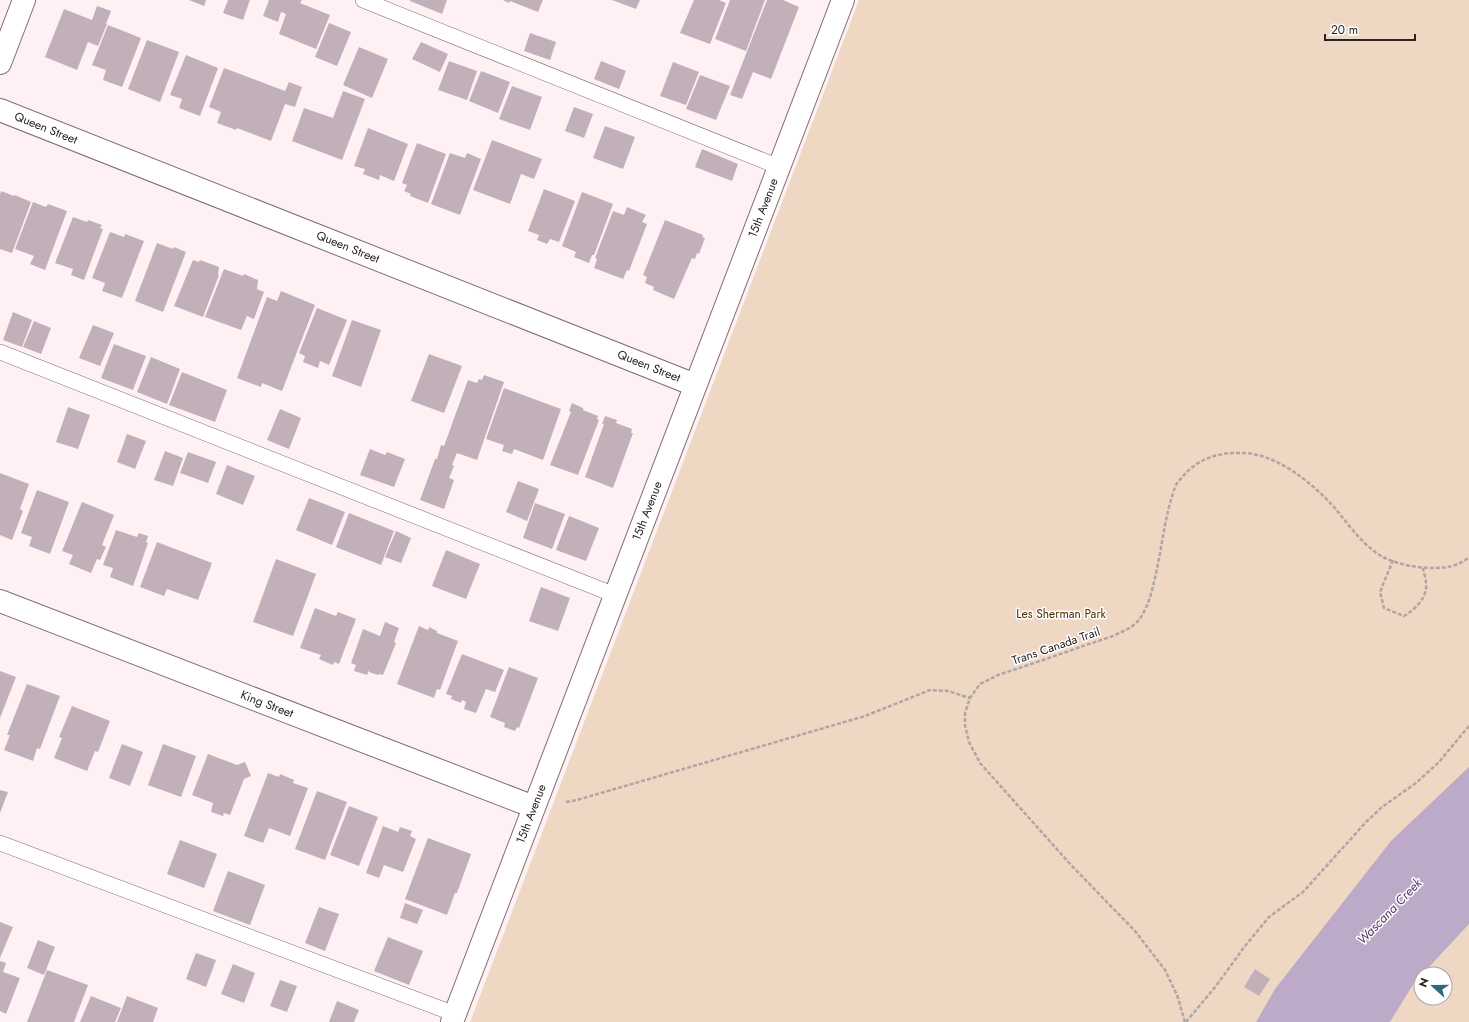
<svg xmlns="http://www.w3.org/2000/svg" width="1469" height="1022" viewBox="0 0 1469 1022" font-family="Jost,sans-serif">
	<rect width="100%" height="100%" fill="#fff1f3"/>
	<path fill="#eed7c3" fill-rule="evenodd" d="M 859,0 L 1469,0 L 1469,1022 L 470,1022 ZM 1421,974 L 1445,974 L 1445,998 L 1421,998 Z"/>
	<path fill="#bda9c8" d="M 1469,767 L 1469,924 L 1414,983 L 1390,1022 L 1256,1022 L 1275,989 L 1391,841 Z"/>
	<g fill="#c1b0ba">
		<path d="M 189,0 L 206,0 L 204,6 Z"/>
		<path d="M 228,0 L 250,0 L 243,20 L 223,13 Z"/>
		<path d="M 269,0 L 302,0 L 300,3 L 330,15 L 316,49 L 279,34 L 286,14 L 281,12 L 278,22 L 263,16 Z"/>
		<path d="M 410,0 L 447,0 L 442,14 L 410,1 Z"/>
		<path d="M 503,0 L 543,0 L 538,12 L 510,1 L 509,3 Z"/>
		<path d="M 612,0 L 640,0 L 636,9 Z"/>
		<path d="M 694,0 L 719,0 L 726,3 L 710,44 L 680,33 Z"/>
		<path d="M 730,0 L 765,0 L 746,51 L 715,39 Z"/>
		<path d="M 767,0 L 783,0 L 799,7 L 771,79 L 753,72 L 742,99 L 730,95 Z"/>
		<path d="M 97,6 L 111,11 L 106,24 L 107,24 L 98,46 L 88,42 L 77,70 L 45,57 L 64,9 L 92,20 Z"/>
		<path d="M 329,23 L 351,32 L 337,66 L 315,57 Z"/>
		<path d="M 108,25 L 141,38 L 122,87 L 103,80 L 106,70 L 92,65 Z"/>
		<path d="M 530,33 L 556,42 L 550,60 L 524,51 Z"/>
		<path d="M 147,40 L 179,52 L 160,102 L 128,89 Z"/>
		<path d="M 421,42 L 448,54 L 440,72 L 412,59 Z"/>
		<path d="M 359,47 L 388,59 L 372,98 L 343,85 Z"/>
		<path d="M 186,55 L 218,68 L 200,116 L 179,108 L 182,99 L 170,95 Z"/>
		<path d="M 449,61 L 477,71 L 467,100 L 438,90 Z"/>
		<path d="M 601,61 L 626,71 L 619,89 L 594,79 Z"/>
		<path d="M 673,62 L 699,72 L 686,105 L 660,96 Z"/>
		<path d="M 224,68 L 285,91 L 289,82 L 302,87 L 295,107 L 285,104 L 271,141 L 237,128 L 236,130 L 217,123 L 221,112 L 209,107 Z"/>
		<path d="M 481,71 L 510,82 L 498,113 L 469,101 Z"/>
		<path d="M 700,75 L 730,86 L 716,120 L 686,109 Z"/>
		<path d="M 512,86 L 542,97 L 530,130 L 499,119 Z"/>
		<path d="M 343,91 L 365,99 L 342,160 L 292,141 L 304,108 L 333,118 Z"/>
		<path d="M 574,107 L 593,114 L 584,138 L 565,131 Z"/>
		<path d="M 605,126 L 635,137 L 623,169 L 593,158 Z"/>
		<path d="M 368,128 L 408,144 L 394,181 L 380,175 L 379,180 L 363,174 L 365,169 L 354,166 Z"/>
		<path d="M 492,140 L 542,159 L 534,179 L 521,174 L 510,204 L 473,190 Z"/>
		<path d="M 417,143 L 446,154 L 428,203 L 410,196 L 411,194 L 404,191 L 407,185 L 402,183 Z"/>
		<path d="M 702,149 L 738,164 L 732,181 L 695,167 Z"/>
		<path d="M 450,153 L 465,158 L 467,153 L 481,159 L 460,215 L 431,204 Z"/>
		<path d="M 544,189 L 575,201 L 559,242 L 550,239 L 547,244 L 537,240 L 539,235 L 528,231 Z"/>
		<path d="M 1,191 L 14,196 L 15,195 L 31,202 L 12,253 L 0,249 L 0,195 Z"/>
		<path d="M 582,192 L 613,204 L 594,255 L 592,255 L 589,263 L 574,257 L 576,252 L 562,246 Z"/>
		<path d="M 33,202 L 46,207 L 48,204 L 67,211 L 45,270 L 30,264 L 34,256 L 15,249 Z"/>
		<path d="M 627,207 L 646,215 L 642,222 L 647,224 L 629,271 L 627,270 L 623,279 L 594,268 L 597,259 L 595,258 L 613,211 L 624,215 Z"/>
		<path d="M 73,217 L 87,222 L 88,220 L 102,225 L 100,228 L 103,229 L 84,280 L 71,275 L 73,269 L 55,263 Z"/>
		<path d="M 665,220 L 703,235 L 702,237 L 705,238 L 699,254 L 697,253 L 695,259 L 692,258 L 674,299 L 653,290 L 654,287 L 645,283 L 647,277 L 643,275 Z"/>
		<path d="M 110,232 L 124,237 L 125,234 L 144,241 L 122,298 L 102,291 L 105,283 L 92,278 Z"/>
		<path d="M 157,243 L 173,249 L 174,247 L 186,252 L 163,312 L 135,301 Z"/>
		<path d="M 193,260 L 199,262 L 200,260 L 219,267 L 218,275 L 219,275 L 203,317 L 174,306 Z"/>
		<path d="M 224,269 L 243,276 L 244,274 L 258,280 L 257,289 L 264,292 L 254,319 L 247,316 L 241,330 L 205,317 Z"/>
		<path d="M 281,291 L 315,305 L 282,391 L 262,383 L 261,387 L 237,378 L 267,297 L 277,301 Z"/>
		<path d="M 317,308 L 347,320 L 329,365 L 320,361 L 318,368 L 303,362 L 305,356 L 299,353 Z"/>
		<path d="M 13,312 L 32,320 L 22,347 L 3,340 Z"/>
		<path d="M 352,320 L 381,330 L 361,387 L 332,376 Z"/>
		<path d="M 34,321 L 51,328 L 41,354 L 23,347 Z"/>
		<path d="M 93,325 L 114,333 L 100,366 L 79,358 Z"/>
		<path d="M 114,344 L 146,356 L 133,390 L 101,378 Z"/>
		<path d="M 429,354 L 462,366 L 444,413 L 411,401 Z"/>
		<path d="M 151,357 L 180,369 L 167,404 L 137,392 Z"/>
		<path d="M 182,372 L 227,390 L 215,422 L 169,405 Z"/>
		<path d="M 484,375 L 504,382 L 477,460 L 457,453 L 452,465 L 454,466 L 449,478 L 454,480 L 444,509 L 420,500 L 435,459 L 437,459 L 441,445 L 444,446 L 468,380 L 477,383 L 479,379 L 482,380 Z"/>
		<path d="M 504,388 L 561,409 L 543,460 L 514,449 L 512,454 L 502,451 L 504,445 L 486,439 Z"/>
		<path d="M 572,403 L 583,408 L 583,410 L 598,416 L 597,419 L 599,420 L 578,475 L 550,465 L 571,412 L 569,411 Z"/>
		<path d="M 68,407 L 90,415 L 78,449 L 56,442 Z"/>
		<path d="M 280,409 L 301,418 L 289,449 L 267,440 Z"/>
		<path d="M 605,416 L 617,420 L 616,423 L 632,429 L 631,433 L 633,433 L 613,488 L 585,477 L 604,424 L 602,424 Z"/>
		<path d="M 127,434 L 146,441 L 135,469 L 117,462 Z"/>
		<path d="M 370,449 L 385,455 L 387,452 L 405,459 L 394,487 L 360,475 Z"/>
		<path d="M 165,451 L 183,458 L 173,486 L 154,480 Z"/>
		<path d="M 188,452 L 216,462 L 208,483 L 180,473 Z"/>
		<path d="M 227,465 L 255,476 L 243,505 L 216,494 Z"/>
		<path d="M 0,473 L 29,484 L 20,509 L 23,511 L 12,540 L 0,535 Z"/>
		<path d="M 518,481 L 539,489 L 527,521 L 506,512 Z"/>
		<path d="M 37,490 L 69,502 L 50,554 L 29,546 L 32,537 L 21,533 Z"/>
		<path d="M 309,498 L 345,512 L 332,545 L 296,530 Z"/>
		<path d="M 82,502 L 114,515 L 102,545 L 106,547 L 100,560 L 97,559 L 91,573 L 69,564 L 73,555 L 62,551 Z"/>
		<path d="M 535,503 L 565,514 L 552,549 L 523,538 Z"/>
		<path d="M 349,513 L 394,531 L 381,565 L 336,547 Z"/>
		<path d="M 569,516 L 599,528 L 586,561 L 556,550 Z"/>
		<path d="M 116,530 L 137,537 L 139,533 L 148,536 L 146,542 L 148,543 L 133,586 L 110,577 L 113,568 L 103,565 Z"/>
		<path d="M 396,531 L 411,538 L 401,563 L 385,557 Z"/>
		<path d="M 157,542 L 212,563 L 198,600 L 167,589 L 164,596 L 140,587 Z"/>
		<path d="M 446,550 L 480,564 L 466,599 L 432,586 Z"/>
		<path d="M 276,559 L 316,574 L 293,636 L 253,622 Z"/>
		<path d="M 541,587 L 570,598 L 558,631 L 529,621 Z"/>
		<path d="M 315,608 L 336,616 L 338,612 L 356,619 L 339,664 L 334,662 L 333,665 L 319,659 L 321,655 L 300,648 Z"/>
		<path d="M 385,622 L 399,628 L 394,642 L 396,643 L 383,675 L 379,674 L 378,675 L 369,672 L 369,670 L 367,675 L 354,671 L 356,665 L 351,663 L 363,629 L 380,636 Z"/>
		<path d="M 419,626 L 428,630 L 429,627 L 437,631 L 437,633 L 458,641 L 440,690 L 437,689 L 434,698 L 397,684 Z"/>
		<path d="M 462,654 L 504,670 L 495,692 L 486,689 L 476,713 L 464,709 L 466,702 L 462,700 L 461,703 L 451,699 L 452,696 L 446,694 Z"/>
		<path d="M 509,667 L 538,678 L 519,728 L 517,727 L 515,731 L 504,727 L 505,723 L 490,717 Z"/>
		<path d="M 0,671 L 16,677 L 0,718 Z"/>
		<path d="M 27,684 L 60,696 L 40,749 L 37,748 L 33,761 L 4,750 L 10,735 L 7,735 Z"/>
		<path d="M 72,706 L 110,721 L 98,752 L 95,751 L 87,771 L 54,758 L 62,738 L 59,737 Z"/>
		<path d="M 122,744 L 143,752 L 130,786 L 109,778 Z"/>
		<path d="M 163,744 L 196,756 L 181,797 L 148,785 Z"/>
		<path d="M 208,754 L 237,765 L 245,762 L 251,776 L 244,779 L 230,815 L 224,813 L 223,816 L 211,812 L 213,803 L 192,795 Z"/>
		<path d="M 268,773 L 279,777 L 280,774 L 294,780 L 293,783 L 308,788 L 290,836 L 269,828 L 263,843 L 244,836 Z"/>
		<path d="M 0,790 L 8,792 L 0,813 Z"/>
		<path d="M 317,791 L 347,802 L 325,860 L 295,849 Z"/>
		<path d="M 349,806 L 378,817 L 359,866 L 330,855 Z"/>
		<path d="M 383,826 L 398,832 L 400,827 L 412,831 L 410,836 L 416,839 L 403,872 L 384,865 L 379,878 L 366,873 Z"/>
		<path d="M 428,838 L 471,854 L 457,893 L 455,893 L 447,915 L 405,899 Z"/>
		<path d="M 180,840 L 217,854 L 204,888 L 167,874 Z"/>
		<path d="M 228,871 L 265,885 L 250,925 L 213,911 Z"/>
		<path d="M 405,903 L 423,910 L 417,924 L 400,918 Z"/>
		<path d="M 319,907 L 339,914 L 325,951 L 305,943 Z"/>
		<path d="M 0,922 L 13,927 L 0,958 Z"/>
		<path d="M 388,937 L 423,951 L 409,985 L 374,971 Z"/>
		<path d="M 38,940 L 55,947 L 44,975 L 27,968 Z"/>
		<path d="M 196,953 L 216,960 L 206,987 L 186,979 Z"/>
		<path d="M 0,961 L 6,963 L 3,972 L 20,978 L 6,1014 L 0,1011 Z"/>
		<path d="M 233,964 L 255,973 L 244,1003 L 221,994 Z"/>
		<path d="M 1255,969 L 1270,979 L 1259,996 L 1244,987 Z"/>
		<path d="M 47,970 L 88,985 L 74,1022 L 27,1022 Z"/>
		<path d="M 280,980 L 297,986 L 287,1012 L 270,1006 Z"/>
		<path d="M 91,996 L 121,1008 L 115,1022 L 80,1022 Z"/>
		<path d="M 127,996 L 158,1008 L 153,1022 L 117,1022 Z"/>
		<path d="M 337,1001 L 359,1010 L 354,1022 L 329,1022 Z"/>
	</g>
	<g fill="none" stroke-linecap="round" stroke-linejoin="round">
		<defs>
			<g id="service">
				<path d="M 363,0 L 779,167"/>
				<path d="M 0,352 L 615,595"/>
				<path d="M 0,843 L 455,1014"/>
			</g>
			<g id="minor">
				<path d="M 0,63 L 24,0"/>
				<path d="M 0,110 L 695,385"/>
				<path d="M 0,601 L 534,807"/>
			</g>
			<path id="tertiary" d="M 452,1022 L 843,0"/>
		</defs>
		<use href="#service" stroke="#816e70" stroke-width="16"/>
		<use href="#minor" stroke="#816e70" stroke-width="24"/>
		<use href="#tertiary" stroke="#816e70" stroke-width="24"/>
		<g stroke="#b0a5a6" stroke-width="2.5" stroke-dasharray="4 2" stroke-linecap="butt">
			<path d="M 1393,560 L 1380,592 L 1384,608 L 1404,616 C 1414,610 1425,600 1426,588 C 1427,582 1424,574 1423,568"/>
			<path d="M 566,802 L 577,800 L 865,716 L 930,690 L 948,691 L 970,698"/>
			<path d="M 1185,1022 L 1177,995 L 1165,970 L 1135,931 L 1071,865 L 980,763 L 969,742 L 965,725 L 965,713 L 970,698 L 980,684 L 998,675 C 1025,666 1053,657 1080,647 C 1097,641 1126,634 1138,621 C 1147,610 1151,595 1154,582 C 1162,551 1164,515 1176,485 C 1178,481 1182,478 1184,475 C 1199,458 1220,452 1242,453 C 1276,453 1312,483 1334,507 C 1348,524 1362,544 1381,556 C 1395,564 1417,568 1433,568 C 1447,568 1459,566 1469,557"/>
			<path d="M 1186,1022 L 1216,986 L 1245,946 L 1269,917 L 1303,892 L 1366,822 L 1382,807 L 1416,783 L 1439,762 L 1469,726"/>
		</g>
		<use href="#service" stroke="#fff" stroke-width="15"/>
		<use href="#minor" stroke="#fff" stroke-width="22"/>
		<use href="#tertiary" stroke="#fff" stroke-width="22"/>
	</g>
	<g text-anchor="middle" stroke-width="3" stroke-linejoin="round" paint-order="stroke">
		<g font-size="12" fill="#292122" stroke="#fff">
			<text transform="translate(46 128) rotate(22)" y="4">Queen Street</text>
			<text transform="translate(763 208) rotate(-69)" y="4">15th Avenue</text>
			<text transform="translate(348 247) rotate(22)" y="4">Queen Street</text>
			<text transform="translate(649 366) rotate(22)" y="4">Queen Street</text>
			<text transform="translate(647 511) rotate(-69)" y="4">15th Avenue</text>
			<text transform="translate(1056 646) rotate(-19)" y="4">Trans Canada Trail</text>
			<text transform="translate(267 704) rotate(21)" y="4">King Street</text>
			<text transform="translate(531 814) rotate(-69)" y="4">15th Avenue</text>
		</g>
		<g font-size="12" fill="#532d00" stroke="#fff">
			<text x="1061" y="618">Les Sherman Park</text>
		</g>
		<g font-size="13" font-style="italic" fill="#563a65" stroke="#fff">
			<text transform="translate(1389 911) rotate(-46)" y="5">Wascana Creek</text>
		</g>
	</g>
	<g transform="translate(1433 986) rotate(291)"><circle r="19" fill="#ffffff" stroke="#a9a6a7"/>
	<path d="M0-3L7 15L0 10L-7 15Z" fill="#2f6882"/>
	<text y="-6" font-size="11" font-weight="bold" text-anchor="middle" fill="#292122">N</text>
	</g>
	<path d="M1325 34v6h90v-6" fill="none" stroke="#292122" stroke-width="2"/>
	<text x="1331" y="34" font-size="12" fill="#292122" stroke="#ffffff" stroke-width="3" paint-order="stroke">20 m</text>
</svg>
